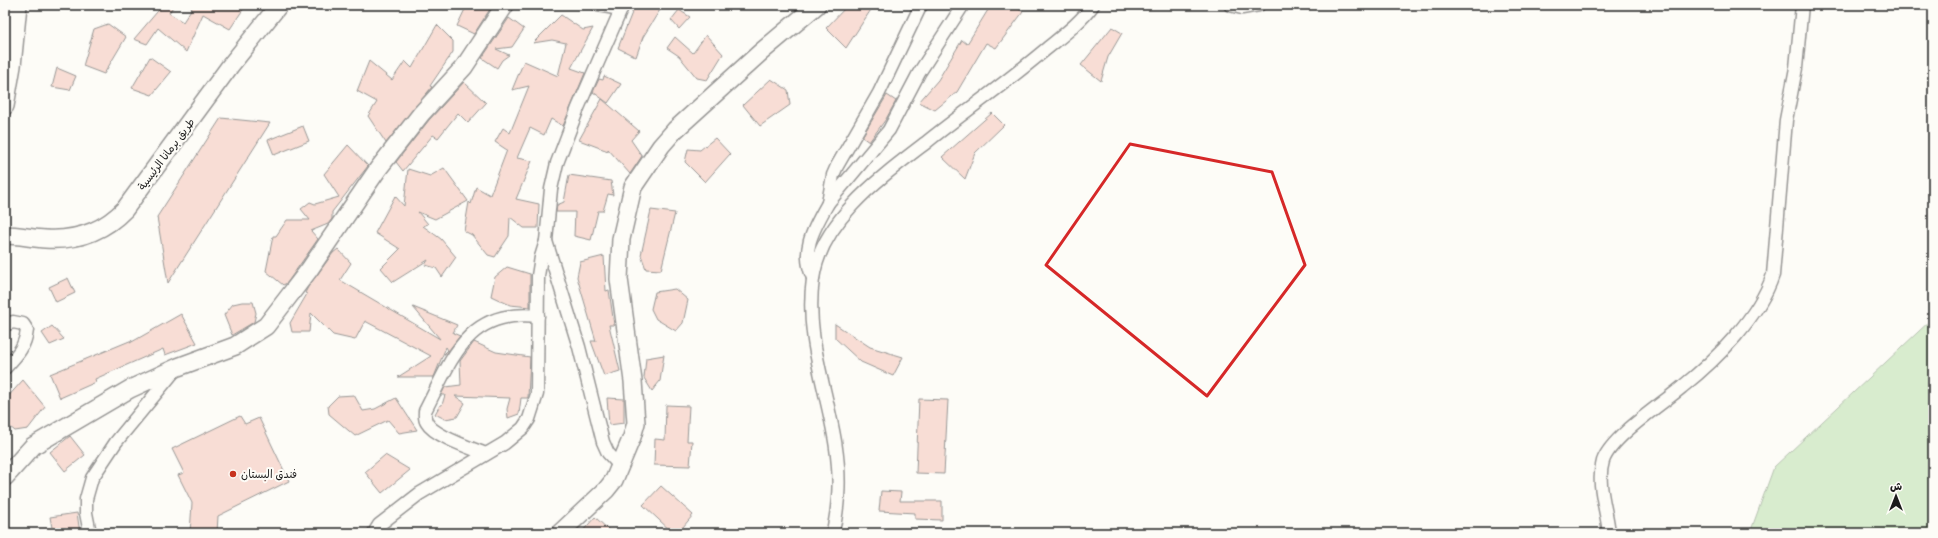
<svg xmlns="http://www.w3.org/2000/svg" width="1938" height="538" viewBox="0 0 1938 538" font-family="'Balsamiq Sans','Playpen Sans Arabic',sans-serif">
	<rect width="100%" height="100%" fill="#fdfcf7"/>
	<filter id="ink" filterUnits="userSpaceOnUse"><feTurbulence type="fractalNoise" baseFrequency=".025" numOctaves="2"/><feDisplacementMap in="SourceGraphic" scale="8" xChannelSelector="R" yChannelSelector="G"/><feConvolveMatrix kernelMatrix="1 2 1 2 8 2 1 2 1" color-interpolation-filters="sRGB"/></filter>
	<g filter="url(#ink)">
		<path fill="#aada9b" stroke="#637b5c" d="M 1933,318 L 1933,533 L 1750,533 L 1774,467 Z"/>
		<g fill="#f2b9aa" stroke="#1c1c1c">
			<path d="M 163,5 L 174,5 L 169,13 L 183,22 L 192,8 L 187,5 L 246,5 L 230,29 L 203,14 L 186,52 L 158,28 L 147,44 L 134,39 Z"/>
			<path d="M 467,5 L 492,6 L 474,34 L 457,26 Z"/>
			<path d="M 635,5 L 663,5 L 643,37 L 636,57 L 618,48 Z"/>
			<path d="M 848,5 L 874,5 L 846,48 L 826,28 Z"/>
			<path d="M 991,5 L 1012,5 L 1023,12 L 996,48 L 986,43 L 957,92 L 935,110 L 919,102 L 938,80 L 962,40 L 967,44 Z"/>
			<path d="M 679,10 L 690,17 L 679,29 L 671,20 Z"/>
			<path d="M 561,15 L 583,30 L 593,28 L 571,68 L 585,73 L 563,126 L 551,119 L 544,135 L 530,128 L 517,158 L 532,161 L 516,199 L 539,204 L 538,228 L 524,228 L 510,217 L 509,236 L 495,257 L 488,255 L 472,235 L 464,231 L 469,202 L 471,204 L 476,187 L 490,195 L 507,150 L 495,142 L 503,128 L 510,133 L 529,86 L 512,90 L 524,61 L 558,76 L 566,43 L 552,40 L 533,43 Z"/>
			<path d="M 509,18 L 524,29 L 512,47 L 496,49 L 509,55 L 502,60 L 497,68 L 482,58 Z"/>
			<path d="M 108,24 L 126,37 L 104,74 L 83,66 L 94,29 Z"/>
			<path d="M 437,25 L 453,41 L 453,52 L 430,86 L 432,87 L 386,143 L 368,116 L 377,102 L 357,91 L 369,61 L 392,80 L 405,61 L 412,68 Z"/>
			<path d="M 1112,27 L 1122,33 L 1108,57 L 1101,81 L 1081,65 Z"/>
			<path d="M 706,35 L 723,54 L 707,80 L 697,78 L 679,56 L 667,48 L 675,37 L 693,53 Z"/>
			<path d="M 150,57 L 171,72 L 152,95 L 132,88 Z"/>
			<path d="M 57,68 L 76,76 L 70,90 L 52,87 Z"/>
			<path d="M 604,76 L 621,84 L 608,103 L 593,92 L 599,79 L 603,80 Z"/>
			<path d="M 771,79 L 788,90 L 790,105 L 760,126 L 743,105 Z"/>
			<path d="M 464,82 L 486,103 L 468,123 L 458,113 L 438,138 L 433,135 L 403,171 L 396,162 L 429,120 Z"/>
			<path d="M 887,95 L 896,101 L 886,119 L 869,142 L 862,137 Z"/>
			<path d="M 602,99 L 639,131 L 631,140 L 642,156 L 630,174 L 608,149 L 608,151 L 579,140 Z"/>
			<path d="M 992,113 L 1004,125 L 975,153 L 965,179 L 942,157 Z"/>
			<path d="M 221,118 L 270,123 L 168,283 L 157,217 Z"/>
			<path d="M 303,126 L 309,141 L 274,155 L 268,140 Z"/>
			<path d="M 715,138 L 730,154 L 705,182 L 685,162 L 688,149 L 700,150 Z"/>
			<path d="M 348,145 L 368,166 L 332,212 L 332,219 L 328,224 L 311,231 L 318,239 L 287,283 L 283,285 L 266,271 L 273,236 L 276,236 L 287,220 L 310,220 L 301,209 L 310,202 L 315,204 L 339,197 L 324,174 Z"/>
			<path d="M 444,168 L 468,201 L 435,219 L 418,212 L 428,224 L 423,226 L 441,239 L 456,257 L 442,277 L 436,268 L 425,265 L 428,260 L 393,282 L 381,268 L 400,249 L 375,233 L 395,196 L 404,206 L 408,169 L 430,176 Z"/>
			<path d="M 569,175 L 611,181 L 613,195 L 608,194 L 603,211 L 598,211 L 591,240 L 574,236 L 575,212 L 556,212 L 557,205 L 564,202 Z"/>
			<path d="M 651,210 L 675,213 L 661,270 L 646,269 L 641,255 Z"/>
			<path d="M 338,249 L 351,263 L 340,280 L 440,339 L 413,307 L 457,325 L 453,333 L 460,336 L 446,354 L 444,354 L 448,350 L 446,347 L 434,377 L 398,377 L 431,356 L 365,321 L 355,340 L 333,335 L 311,313 L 309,332 L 292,332 L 290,323 L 307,294 L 305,293 L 308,287 L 333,253 Z"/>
			<path d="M 604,256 L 606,291 L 609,290 L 614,325 L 609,325 L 620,371 L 604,376 L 591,341 L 596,341 L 577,277 L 580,262 Z"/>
			<path d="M 507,267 L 530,274 L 530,307 L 510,305 L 491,296 L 495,277 Z"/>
			<path d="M 68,278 L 75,293 L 56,302 L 49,287 Z"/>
			<path d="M 675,289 L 688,300 L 683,323 L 676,331 L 656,319 L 651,309 L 655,292 Z"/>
			<path d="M 242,302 L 253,302 L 256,313 L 254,322 L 232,335 L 224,315 L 233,304 Z"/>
			<path d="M 181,314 L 197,343 L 165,355 L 163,349 L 95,379 L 96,382 L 60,398 L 50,374 L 132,340 L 130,343 Z"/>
			<path d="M 835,324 L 870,347 L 903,357 L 893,376 L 861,362 L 835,338 Z"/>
			<path d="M 52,326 L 64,339 L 50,345 L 42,333 Z"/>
			<path d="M 474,342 L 496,352 L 530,357 L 528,398 L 521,398 L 519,414 L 508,418 L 507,409 L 510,398 L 455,396 L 465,403 L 457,417 L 445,419 L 435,414 L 440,405 L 442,405 L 445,395 L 441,395 L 445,387 L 461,385 L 460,361 Z"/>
			<path d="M 664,355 L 660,381 L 652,391 L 644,378 L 646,358 Z"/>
			<path d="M 23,380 L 45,407 L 28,429 L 15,431 L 5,423 L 5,400 Z"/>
			<path d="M 354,395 L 363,411 L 375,409 L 396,398 L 417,430 L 399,433 L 388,420 L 355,436 L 329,414 L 328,406 L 338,396 Z"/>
			<path d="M 607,398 L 624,399 L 624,423 L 609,425 Z"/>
			<path d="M 919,399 L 948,400 L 944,474 L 916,473 Z"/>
			<path d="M 666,405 L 689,406 L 687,441 L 692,441 L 690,466 L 654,465 L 655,439 L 665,440 Z"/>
			<path d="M 240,416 L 245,424 L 259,418 L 289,481 L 218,516 L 217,533 L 190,533 L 192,503 L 178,475 L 184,473 L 172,449 Z"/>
			<path d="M 70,436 L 85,455 L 65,471 L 50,452 Z"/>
			<path d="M 385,455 L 410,470 L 382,493 L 365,472 Z"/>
			<path d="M 661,486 L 693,515 L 678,533 L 673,533 L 643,505 Z"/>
			<path d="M 881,491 L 901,492 L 900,501 L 942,501 L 942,520 L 915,519 L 915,513 L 879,511 Z"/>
			<path d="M 77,513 L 80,533 L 53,533 L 50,517 Z"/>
			<path d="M 595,517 L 612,533 L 581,533 Z"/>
		</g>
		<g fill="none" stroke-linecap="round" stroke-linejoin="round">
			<defs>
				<g id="street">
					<path d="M 598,5 L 620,9"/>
					<path d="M 1230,5 L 1242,8 L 1259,5"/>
					<path d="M 828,203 L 833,175 L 837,166 L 879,93 L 921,5"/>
					<path d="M 813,278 C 800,250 814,228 828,203 L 889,130 L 919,73 L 963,5"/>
					<path d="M 5,325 L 13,322 L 23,324 L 27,330 C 25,348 16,356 5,368"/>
					<path d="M 486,454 C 471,448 434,436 427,423 C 424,419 425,415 425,411 C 452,359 467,308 538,316"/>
					<path d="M 620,466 L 608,453 L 603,442 L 579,347 L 546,241 L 551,189 L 557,163 L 578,108 L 623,5"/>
					<path d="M 90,533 L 86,513 L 86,499 L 92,478 L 116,442 L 176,369"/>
					<path d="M 374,533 L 379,525 L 419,494 L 505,443 L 523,428 L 529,419 L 537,394 L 538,276 L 541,257 L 546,241"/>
					<path d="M 832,533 C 836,522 837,509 838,497 C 844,422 802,354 813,279 C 821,219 884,175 928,141 C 967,110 1007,82 1045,50 C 1062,36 1080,23 1093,5"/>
					<path d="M 1609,533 C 1607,510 1596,484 1603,461 C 1611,437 1662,404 1682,387 C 1717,359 1759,317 1773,275 L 1786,120 L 1796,68 L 1802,5"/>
				</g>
				<g id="secondary">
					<path d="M 5,106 L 12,66 L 18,5"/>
					<path d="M 5,235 C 18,235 31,238 45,239 C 76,241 103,232 125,209 L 230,66 L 279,5"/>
					<path d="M 5,477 L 33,446 L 130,389 L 178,367 L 235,346 L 266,326 L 309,270 L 378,169 L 421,114 L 464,67 L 505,5"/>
					<path d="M 560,533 L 606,490 L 614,480 L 632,437 L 636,423 L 633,381 L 619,279 L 621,239 L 633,187 L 661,146 L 675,130 L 761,52 L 817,5"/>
				</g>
			</defs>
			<use href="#street" stroke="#1c1c1c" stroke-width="15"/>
			<use href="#secondary" stroke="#1c1c1c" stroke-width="20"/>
			<use href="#street" stroke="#fdfcf7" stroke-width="12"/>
			<use href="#secondary" stroke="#fdfcf7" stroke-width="17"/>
		</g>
	</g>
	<path d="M0 0H1938V538H0ZM 1130,144 L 1272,172 L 1305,265 L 1207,396 L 1046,265 Z" fill="#fdfcf7" fill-opacity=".55" fill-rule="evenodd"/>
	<path fill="none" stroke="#d62828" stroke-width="3" stroke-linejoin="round" d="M 1130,144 L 1272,172 L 1305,265 L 1207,396 L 1046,265 Z"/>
	<circle fill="#c8321e" stroke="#fdfcf7" stroke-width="1.5" cx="233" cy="474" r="4"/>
	<g text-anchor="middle" stroke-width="4" stroke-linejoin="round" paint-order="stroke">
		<g font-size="11" fill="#1c1c1c" stroke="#fdfcf7">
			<text transform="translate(166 154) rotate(-53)" y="4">طريق برمانا الرئيسية</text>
		</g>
		<g font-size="11" fill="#1c1c1c" stroke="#fdfcf7" text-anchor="start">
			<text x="241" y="478">فندق البستان</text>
		</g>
	</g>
	<rect width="1938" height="538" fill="none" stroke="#fdfcf7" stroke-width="20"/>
	<rect x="10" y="10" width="1918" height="518" fill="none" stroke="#1c1c1c" stroke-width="1.5" filter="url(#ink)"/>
	<g transform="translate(1896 496)" stroke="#fdfcf7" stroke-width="3" paint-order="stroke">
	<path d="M0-3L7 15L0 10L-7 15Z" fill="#1c1c1c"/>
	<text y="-6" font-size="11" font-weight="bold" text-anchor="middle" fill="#1c1c1c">ش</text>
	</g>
</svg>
